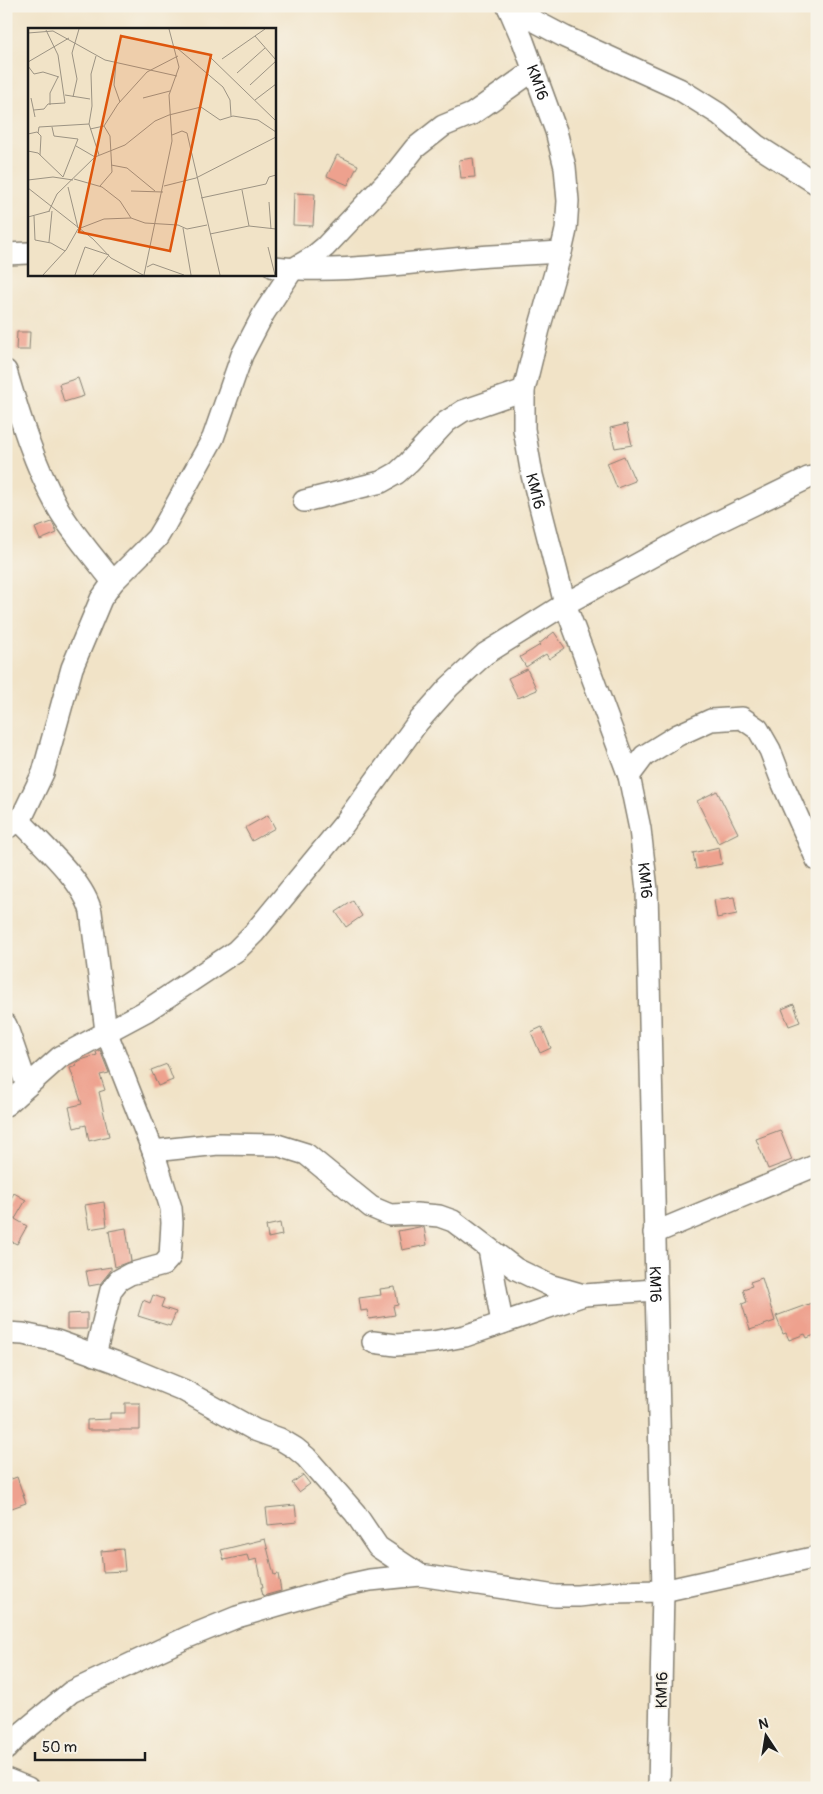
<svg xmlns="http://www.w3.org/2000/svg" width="823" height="1794" viewBox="0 0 823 1794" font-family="Pangolin,sans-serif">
	<rect width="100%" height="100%" fill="#f7f3e8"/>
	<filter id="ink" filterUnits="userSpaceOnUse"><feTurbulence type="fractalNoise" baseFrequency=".02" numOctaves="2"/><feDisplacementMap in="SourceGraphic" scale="10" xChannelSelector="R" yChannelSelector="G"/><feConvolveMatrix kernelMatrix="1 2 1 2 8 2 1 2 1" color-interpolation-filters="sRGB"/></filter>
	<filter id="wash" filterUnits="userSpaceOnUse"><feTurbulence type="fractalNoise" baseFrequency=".0096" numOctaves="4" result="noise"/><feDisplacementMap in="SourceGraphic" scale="20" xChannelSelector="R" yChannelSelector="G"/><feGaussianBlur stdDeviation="1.12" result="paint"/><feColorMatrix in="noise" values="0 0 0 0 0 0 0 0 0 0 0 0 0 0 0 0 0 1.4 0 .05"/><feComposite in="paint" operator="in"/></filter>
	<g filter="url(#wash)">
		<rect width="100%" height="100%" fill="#f1e3c7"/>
		<g id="blocks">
			<g fill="#eea18e">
				<path d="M 337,155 L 358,165 L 348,185 L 327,176 Z"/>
				<path d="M 473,158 L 475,177 L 461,178 L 459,160 Z"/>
				<path d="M 294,193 L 315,194 L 313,226 L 293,225 Z"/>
				<path d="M 17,332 L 30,332 L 29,350 L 16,350 Z"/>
				<path d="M 78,378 L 84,396 L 64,402 L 59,384 Z"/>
				<path d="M 627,424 L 632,445 L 615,448 L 610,428 Z"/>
				<path d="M 624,456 L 635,481 L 617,488 L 607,463 Z"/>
				<path d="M 52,522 L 57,533 L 40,540 L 35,528 Z"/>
				<path d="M 554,632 L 565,648 L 549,659 L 546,654 L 526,667 L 520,657 L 540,645 L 539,644 Z"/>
				<path d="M 527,669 L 537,690 L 518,698 L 508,678 Z"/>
				<path d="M 717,791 L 738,833 L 718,843 L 697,801 Z"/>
				<path d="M 268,815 L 275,828 L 252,841 L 245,828 Z"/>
				<path d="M 719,847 L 722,864 L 696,869 L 693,853 Z"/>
				<path d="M 734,897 L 737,914 L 717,918 L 714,900 Z"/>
				<path d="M 353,901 L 362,916 L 346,927 L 336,912 Z"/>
				<path d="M 794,1004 L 800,1022 L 789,1026 L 782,1009 Z"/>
				<path d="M 542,1027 L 551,1048 L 540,1053 L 531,1032 Z"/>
				<path d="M 100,1050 L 109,1073 L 100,1075 L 105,1090 L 99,1092 L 109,1136 L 89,1141 L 86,1125 L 74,1128 L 69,1107 L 82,1104 L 70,1068 L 77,1066 L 76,1063 L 81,1060 L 97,1055 L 96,1052 Z"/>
				<path d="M 167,1064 L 173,1080 L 158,1086 L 151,1070 Z"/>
				<path d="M 780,1130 L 792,1160 L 768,1169 L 756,1139 Z"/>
				<path d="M 14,1193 L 26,1200 L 15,1219 L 27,1226 L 17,1244 L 6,1239 L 6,1213 L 10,1205 L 8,1204 Z"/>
				<path d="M 104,1202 L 107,1226 L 89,1229 L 85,1205 Z"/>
				<path d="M 280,1223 L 282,1235 L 268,1238 L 266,1226 Z"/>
				<path d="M 419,1227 L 424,1227 L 427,1245 L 402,1250 L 398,1231 Z"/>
				<path d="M 126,1228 L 131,1261 L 115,1267 L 109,1231 Z"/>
				<path d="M 111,1267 L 111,1270 L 100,1284 L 89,1286 L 86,1271 Z"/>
				<path d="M 762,1278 L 775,1321 L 750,1330 L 742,1304 L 747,1302 L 743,1289 L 752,1286 L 750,1282 Z"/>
				<path d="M 395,1287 L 398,1305 L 393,1306 L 395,1315 L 369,1319 L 367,1310 L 361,1311 L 359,1298 L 381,1295 L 380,1289 Z"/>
				<path d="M 153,1295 L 164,1299 L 161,1307 L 176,1312 L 170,1326 L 138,1316 L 143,1300 L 150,1303 Z"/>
				<path d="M 817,1301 L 817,1334 L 807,1338 L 805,1334 L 789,1340 L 786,1333 L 783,1334 L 776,1316 Z"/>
				<path d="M 87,1313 L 87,1329 L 67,1329 L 67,1314 Z"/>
				<path d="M 125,1403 L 140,1403 L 140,1430 L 87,1430 L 87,1420 L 110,1419 L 110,1413 L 125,1413 Z"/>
				<path d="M 303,1475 L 310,1484 L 299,1492 L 292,1483 Z"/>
				<path d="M 17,1477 L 26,1503 L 6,1510 L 6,1481 Z"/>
				<path d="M 295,1505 L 297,1522 L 268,1525 L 266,1508 Z"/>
				<path d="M 265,1539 L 274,1575 L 278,1574 L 281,1591 L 263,1596 L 261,1587 L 263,1587 L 257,1559 L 249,1561 L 247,1555 L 224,1560 L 221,1550 Z"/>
				<path d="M 123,1549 L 125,1571 L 103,1572 L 101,1551 Z"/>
			</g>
		</g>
	</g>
	<g filter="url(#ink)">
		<use href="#blocks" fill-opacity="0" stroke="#868072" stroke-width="1"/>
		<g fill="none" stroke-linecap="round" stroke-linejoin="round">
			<defs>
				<g id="minor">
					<path id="s1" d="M 508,6 L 523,41 L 556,131 L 565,167 L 568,201 L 566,230 L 561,252 L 539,329 L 524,390 L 524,429 L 532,475 L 565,604 L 629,776 L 640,829 L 647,890 L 663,1591 L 659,1788"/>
					<path d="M 508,7 L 565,37 L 679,89 L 719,114 L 756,145 L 817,184"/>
					<path d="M 6,254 L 29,253"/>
					<path d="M 274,267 C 336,274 403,263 465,258 C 497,255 529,254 561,252"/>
					<path d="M 6,371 C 20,418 34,464 58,508 C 73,534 95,558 113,582"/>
					<path d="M 304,501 L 381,482 L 397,473 L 409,462 L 446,422 L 463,411 L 524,390"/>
					<path d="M 629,776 L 644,756 L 678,735 L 711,720 L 742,718 L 758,729 L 770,750 L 783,784 L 817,860"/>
					<path d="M 20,821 C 42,845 84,881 91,912 L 106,1031 L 153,1151 L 171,1208 L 172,1223 L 170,1257 L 163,1265 L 130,1274 L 119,1280 L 111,1290 L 95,1355"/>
					<path d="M 6,828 L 20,821 L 43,773 L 72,668 L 101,599 L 113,582 L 157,538 L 166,523 L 213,438 L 242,355 L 264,313 L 293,269 L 313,257 L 325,247 L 396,172 L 415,148 L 443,126 L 472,114 L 534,70"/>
					<path d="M 6,1025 L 27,1086"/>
					<path d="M 6,1105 L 60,1057 L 146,1011 L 236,951 L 254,933 L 344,824 L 418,722 L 449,687 L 485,654 L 565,604 L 689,536 L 808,478 L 817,476"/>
					<path d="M 153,1151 L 218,1144 L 277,1145 L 306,1154 L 371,1207 L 390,1215 L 416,1214 L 439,1216 L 453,1221 L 516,1269 L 549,1285 L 584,1295"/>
					<path d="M 654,1233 L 817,1165"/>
					<path d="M 489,1249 L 502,1323"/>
					<path d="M 6,1333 L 23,1334 L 57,1341 L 115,1362 L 183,1390 L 255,1430 L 280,1439 L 295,1448 L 306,1457 L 355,1513 L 378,1547 L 420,1575 L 555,1596 L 578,1596 L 613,1592 L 663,1591 L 817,1557"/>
					<path d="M 373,1342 L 396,1345 L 433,1342 L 465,1336 L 584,1295 L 655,1290"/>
					<path d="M 6,1749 L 18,1736 L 71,1692 L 188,1637 L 237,1617 L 347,1585 L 370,1580 L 420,1575"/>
					<path d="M 6,1779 L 28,1788"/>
				</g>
			</defs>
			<use href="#minor" stroke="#868072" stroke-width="24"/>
			<use href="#minor" stroke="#fff" stroke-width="21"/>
		</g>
	</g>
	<g text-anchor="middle" stroke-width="4" stroke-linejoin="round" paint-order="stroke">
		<g font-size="16" fill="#1c1c1c" stroke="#f7f3e8">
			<text dy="6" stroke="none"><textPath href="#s1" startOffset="82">KM16</textPath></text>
			<text dy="6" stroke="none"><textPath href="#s1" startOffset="502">KM16</textPath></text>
			<text dy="6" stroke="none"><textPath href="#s1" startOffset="908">KM16</textPath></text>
			<text dy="6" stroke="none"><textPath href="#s1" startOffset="1312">KM16</textPath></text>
			<text transform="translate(661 1690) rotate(-89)" y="6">KM16</text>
		</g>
	</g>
	<g transform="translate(28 28)">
		<rect width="248" height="248" fill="#f1e3c7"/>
		<path fill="none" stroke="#9c9383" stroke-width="1" d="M 0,5 L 25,3 L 77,32 L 149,48M 227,8 L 248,32M 149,20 L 195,59 L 202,72 L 203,88M 68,28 L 63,46 L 64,78 L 61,96 L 71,127M 183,30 L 248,93M 194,31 L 237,1M 0,34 L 41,10M 88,35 L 86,57 L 92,74M 0,38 L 6,46 L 15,44 L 31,49M 209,45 L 237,20M 222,57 L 248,33M 37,67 L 62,71M 45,69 L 49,51 L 44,25 L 51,1M 3,70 L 7,89M 115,70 L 142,63M 227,72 L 248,56M 22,77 L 22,65 L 30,49M 6,82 L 16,81 L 20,76 L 37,75 L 30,27 L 18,2M 24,99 L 26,108 L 50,111 L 35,149M 62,101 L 76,98 L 90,76 L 119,44 L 150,28M 10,105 L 11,99 L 61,96M 0,106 L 9,104 L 13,108 L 12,127M 144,107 L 154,103 L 159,105 L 192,247M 48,118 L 67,129M 0,123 L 10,125 L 35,149M 83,137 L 99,140 L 127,163M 46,151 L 74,159 L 92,173 L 103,190 L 117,195 L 150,197 L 159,201 L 179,197M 0,152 L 25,149 L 45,152M 72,158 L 84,144 L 82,108 L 76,98M 136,158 L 168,150 L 248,109M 40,159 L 50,200M 0,160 L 65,211 L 83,230 L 115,247M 214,162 L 221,198M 103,163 L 135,164M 173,170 L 238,156 L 241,149 L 248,147M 241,174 L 243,201M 21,183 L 29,166 L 67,129 L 97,117 L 127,93 L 141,87 L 173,79 L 192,92 L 205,88 L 230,92 L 248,104M 6,188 L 7,212 L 23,215 L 37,223M 0,189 L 22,183M 155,200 L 163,247M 182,206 L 221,198 L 248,201M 21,214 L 24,183M 240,219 L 247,247M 119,239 L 125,236 L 156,247M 15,247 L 38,222 L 50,201 L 76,191 L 103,190M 47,247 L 57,219 L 81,227 L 65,247M 116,247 L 144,113 L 141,67 L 151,39 L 141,1"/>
		<path fill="#de560d" fill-opacity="0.15" stroke="#de560d" stroke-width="2.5" d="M 93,8 L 183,27 L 142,223 L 51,204 Z"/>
		<rect width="248" height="248" fill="none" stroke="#1c1c1c" stroke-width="2.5"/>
	</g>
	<rect width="823" height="1794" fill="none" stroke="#f7f3e8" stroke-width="25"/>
	<g transform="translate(766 1736) rotate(348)" stroke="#f7f3e8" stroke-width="4" paint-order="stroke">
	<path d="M0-4L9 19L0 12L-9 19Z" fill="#1c1c1c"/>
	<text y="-8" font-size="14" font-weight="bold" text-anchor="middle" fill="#1c1c1c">N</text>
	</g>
	<path d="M35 1752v8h110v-8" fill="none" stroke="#1c1c1c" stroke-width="2.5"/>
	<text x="42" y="1752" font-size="15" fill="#1c1c1c" stroke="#f7f3e8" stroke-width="4" paint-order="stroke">50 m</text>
</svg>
